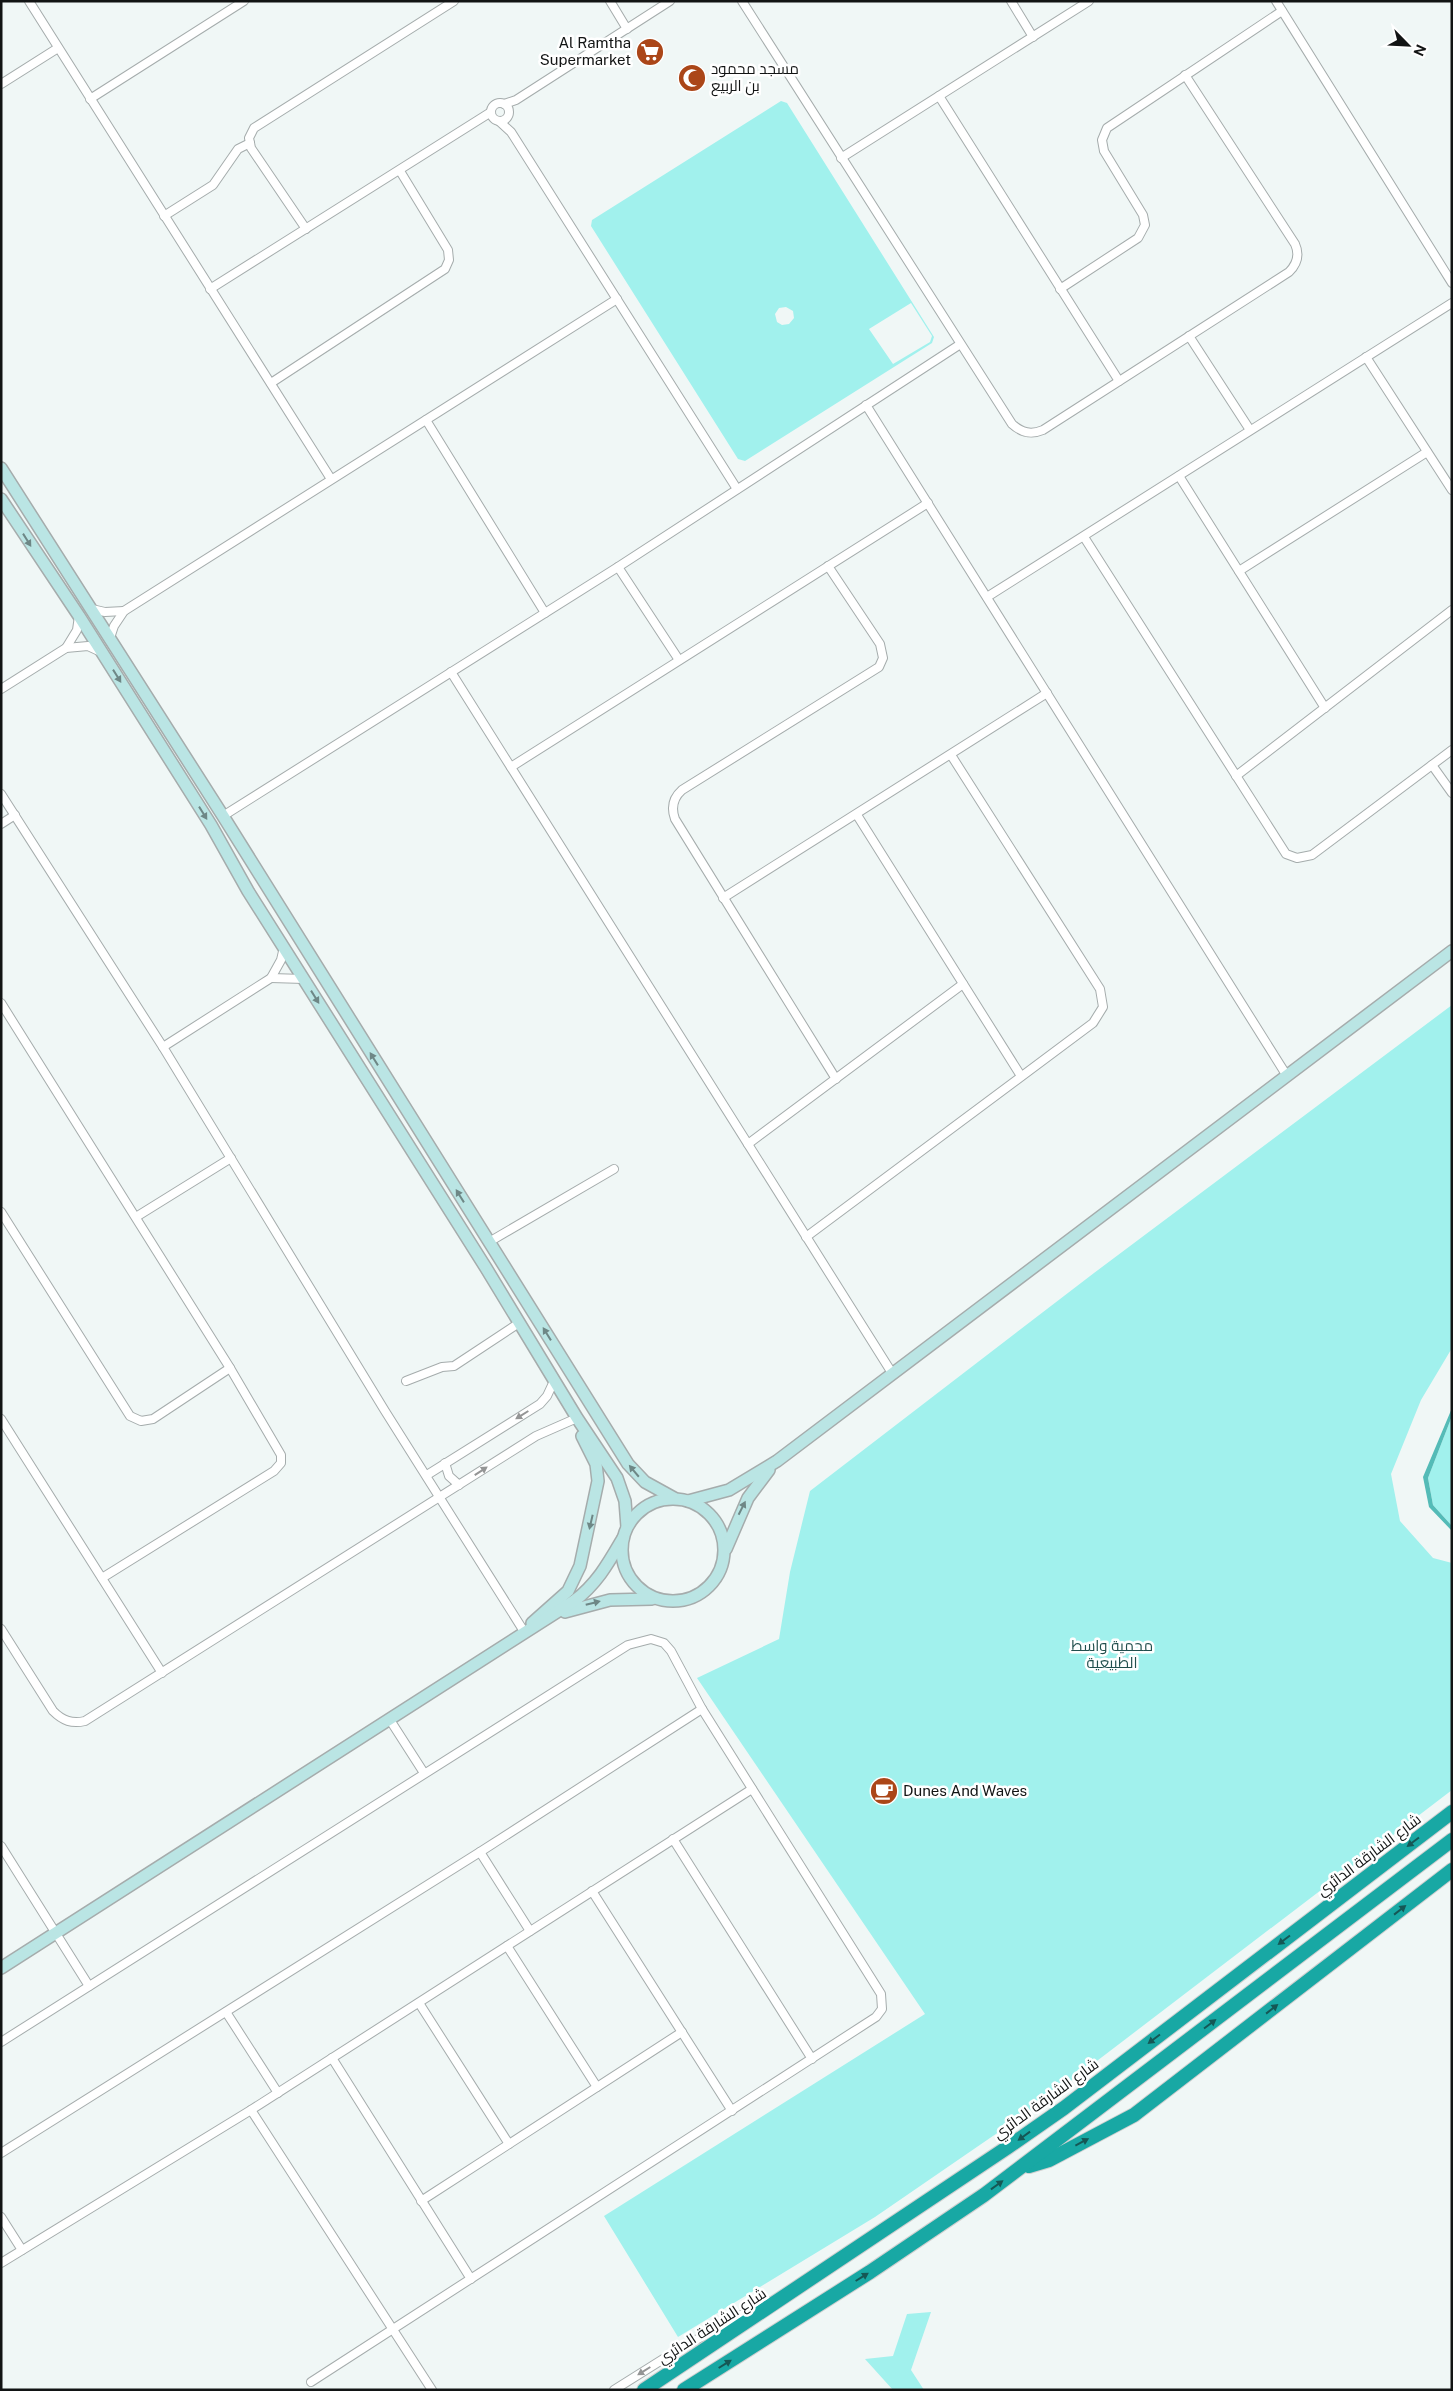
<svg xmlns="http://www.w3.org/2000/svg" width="1453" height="2391" viewBox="0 0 1453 2391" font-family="'Public Sans',Cairo,sans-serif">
	<rect width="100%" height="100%" fill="#f0f7f6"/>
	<g fill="#a1f1ed" fill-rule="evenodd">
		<path d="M 781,101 L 787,103 L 934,337 L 932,343 L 745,461 L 738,459 L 591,226 L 592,220 ZM 911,303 L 932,336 L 930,342 L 893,364 L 869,329 ZM 786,307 L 793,311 L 794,318 L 789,324 L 782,325 L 777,322 L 775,314 L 779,308 Z"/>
		<path d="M 1452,1005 L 1452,1348 L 1421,1400 L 1391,1474 L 1400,1521 L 1433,1558 L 1452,1563 L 1452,1790 L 1051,2096 L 875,2217 L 678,2337 L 604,2216 L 925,2014 L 697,1678 L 779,1639 L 790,1572 L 810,1491 L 1094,1273 Z"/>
		<path d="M 1452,1416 L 1452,1526 L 1433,1505 L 1428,1478 Z"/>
		<path d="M 931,2312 L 911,2370 L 924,2390 L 893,2390 L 865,2359 L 893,2356 L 907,2314 Z"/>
	</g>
	<path fill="#54bbb7" d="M 1452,1408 L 1452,1416 L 1428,1478 L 1433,1505 L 1452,1526 L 1452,1531 L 1429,1507 L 1423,1477 Z"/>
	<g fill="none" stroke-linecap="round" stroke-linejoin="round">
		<defs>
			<g id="minor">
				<path d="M 29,1 L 331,479"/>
				<path d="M 610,1 L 627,29"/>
				<path d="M 742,1 L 1012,424 C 1022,433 1031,435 1043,430 L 1289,272 C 1297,264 1300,255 1295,244 L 1185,75"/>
				<path d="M 1011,1 L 1033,37"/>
				<path d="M 1276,1 L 1452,283"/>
				<path d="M 1,84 L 58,48"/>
				<path d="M 939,96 L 1119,381"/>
				<path d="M 90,99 L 244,1"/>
				<circle cx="500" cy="112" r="9"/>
				<path d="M 504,104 L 516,100 L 670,1"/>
				<path d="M 499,121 L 511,132 L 737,489"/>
				<path d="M 841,158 L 1089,1"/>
				<path d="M 164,216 L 213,185 L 238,149 L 250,143"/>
				<path d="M 306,229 L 251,148 L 249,138 L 254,128 L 454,1"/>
				<path d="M 210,289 L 491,112"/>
				<path d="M 1060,289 L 1138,238 L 1145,225 L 1143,215 L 1104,151 L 1102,140 L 1107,128 L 1282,11"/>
				<path d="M 1189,336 L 1250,430"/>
				<path d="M 1366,357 L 1452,490"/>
				<path d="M 271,383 L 445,269 L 449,260 L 448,250 L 400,171"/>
				<path d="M 866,405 L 1287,1076"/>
				<path d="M 426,420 L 545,613"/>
				<path d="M 1179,476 L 1325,708"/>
				<path d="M 1084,537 L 1286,854 L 1297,858 L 1312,855 L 1452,750"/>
				<path d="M 828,566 L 880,644 L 883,658 L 879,667 L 682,790 C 673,798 671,808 675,819 L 836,1079"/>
				<path d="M 618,567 L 679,660"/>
				<path d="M 1239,571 L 1427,452"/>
				<path d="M 987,597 L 1452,303"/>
				<path d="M 92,609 L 105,612 L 124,611"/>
				<path d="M 110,638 L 114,626 L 124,611 L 617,299"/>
				<path d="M 66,648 L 77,630 L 79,616"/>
				<path d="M 451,672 L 892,1373"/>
				<path d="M 1,689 L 66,648 L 88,646 L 101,652"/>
				<path d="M 1432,765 L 1452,793"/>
				<path d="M 511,767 L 928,503"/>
				<path d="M 1236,776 L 1452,610"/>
				<path d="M 1,794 L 163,1047 L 385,1411 L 525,1633"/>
				<path d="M 857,815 L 1021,1076"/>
				<path d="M 223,816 L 618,567 L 959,345"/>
				<path d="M 1,824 L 15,815"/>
				<path d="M 723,898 L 1047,693"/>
				<path d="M 271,978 L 304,979"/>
				<path d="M 1,1003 L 230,1368 L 281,1455 L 281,1463 L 274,1471 L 102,1578"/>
				<path d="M 163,1047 L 271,978 L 281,960 L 284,947"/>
				<path d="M 748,1144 L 963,984"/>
				<path d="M 1,1212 L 130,1416 L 141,1421 L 153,1419 L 230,1368"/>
				<path d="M 136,1217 L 231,1158"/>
				<path d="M 806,1237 L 1093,1023 L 1103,1007 L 1100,989 L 951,755"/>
				<path d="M 489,1242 L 614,1169"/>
				<path d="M 406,1381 L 442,1367 L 454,1366 L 519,1323"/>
				<path d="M 1,1419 L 162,1673"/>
				<path d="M 445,1463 L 449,1476 L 459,1485"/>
				<path d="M 427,1475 L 540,1404 L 547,1396 L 554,1381"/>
				<path d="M 1,1629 L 53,1711 C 63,1721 72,1724 85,1721 L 536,1436 L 577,1418"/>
				<path d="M 390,1720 L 424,1773"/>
				<path d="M 673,1839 L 812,2059"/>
				<path d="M 1,1846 L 89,1986"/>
				<path d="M 480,1852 L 530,1931"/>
				<path d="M 592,1891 L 732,2111"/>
				<path d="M 507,1946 L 597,2087"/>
				<path d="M 419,2003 L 509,2144"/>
				<path d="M 226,2012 L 278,2093"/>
				<path d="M 1,2042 L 628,1645 L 651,1639 L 664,1643 L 671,1651 L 702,1709 L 881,1994 L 882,2009 L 876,2017 L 311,2382"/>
				<path d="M 332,2058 L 471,2279"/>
				<path d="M 251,2110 L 432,2390"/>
				<path d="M 1,2153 L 480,1852 L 702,1709"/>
				<path d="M 421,2201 L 682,2032"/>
				<path d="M 1,2217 L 22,2250"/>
				<path d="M 1,2263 L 251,2110 L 752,1789"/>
				<path d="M 614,2390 L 676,2351 L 767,2301"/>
			</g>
			<g id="secondary">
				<path d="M 1,468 L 223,816 L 628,1464 L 645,1482 L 674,1498"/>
				<path d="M 1,499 L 79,616 L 211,825 L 248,891 L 486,1268 L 577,1418 L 617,1478 L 625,1501 L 627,1527"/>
				<circle cx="673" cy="1550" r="51"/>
				<path d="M 688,1501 L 729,1490 L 777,1461 L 1452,951"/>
				<path d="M 726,1549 L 748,1498 L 769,1470"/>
				<path d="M 565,1612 L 610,1600 L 652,1599"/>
				<path d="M 532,1623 L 568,1591 L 580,1566 L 598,1481 L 596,1464 L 582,1436"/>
				<path d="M 1,1968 L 574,1601 C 597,1584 609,1562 623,1538"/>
			</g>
			<g id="motorway">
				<path d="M 1029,2166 L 1049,2160 L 1134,2115 L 1452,1870"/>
				<path d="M 644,2390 L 1008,2147 L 1064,2108 L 1452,1812"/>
				<path d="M 684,2390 L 870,2272 L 984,2195 L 1452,1840"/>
			</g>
		</defs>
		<use href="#minor" stroke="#a5acac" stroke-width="10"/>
		<use href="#secondary" stroke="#a5acac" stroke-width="14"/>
		<use href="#motorway" stroke="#d0d0d0" stroke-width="16"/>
		<use href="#minor" stroke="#fff" stroke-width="8"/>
		<use href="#secondary" stroke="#bae5e4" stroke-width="11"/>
		<use href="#motorway" stroke="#18a8a4" stroke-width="14"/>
	</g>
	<defs><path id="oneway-solid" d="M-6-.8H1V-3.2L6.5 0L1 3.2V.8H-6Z" transform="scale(1.25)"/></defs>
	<g fill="#6e8786">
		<use href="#oneway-solid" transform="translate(27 540) rotate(58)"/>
		<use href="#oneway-solid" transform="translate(117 676) rotate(58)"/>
		<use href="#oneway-solid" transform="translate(203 813) rotate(58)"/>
		<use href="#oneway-solid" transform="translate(315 997) rotate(58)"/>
		<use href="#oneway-solid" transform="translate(374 1059) rotate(-122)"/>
		<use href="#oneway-solid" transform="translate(460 1196) rotate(-122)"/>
		<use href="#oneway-solid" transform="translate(547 1334) rotate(-122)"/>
		<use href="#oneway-solid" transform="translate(634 1471) rotate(-130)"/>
		<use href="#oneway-solid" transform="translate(742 1508) rotate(-63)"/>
		<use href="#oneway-solid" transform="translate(591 1522) rotate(103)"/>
		<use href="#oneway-solid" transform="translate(593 1603) rotate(-14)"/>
	</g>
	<g fill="#949595">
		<use href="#oneway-solid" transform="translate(522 1415) rotate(148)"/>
		<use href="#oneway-solid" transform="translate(481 1471) rotate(-33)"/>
		<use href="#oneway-solid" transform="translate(644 2371) rotate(148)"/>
	</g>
	<g fill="#155755">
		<use href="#oneway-solid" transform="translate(1413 1842) rotate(143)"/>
		<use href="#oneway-solid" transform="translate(1400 1910) rotate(-38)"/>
		<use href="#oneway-solid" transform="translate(1284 1940) rotate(143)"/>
		<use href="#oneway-solid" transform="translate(1272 2009) rotate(-38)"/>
		<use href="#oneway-solid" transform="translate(1210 2024) rotate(-37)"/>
		<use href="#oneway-solid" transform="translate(1154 2039) rotate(143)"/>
		<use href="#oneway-solid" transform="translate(1024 2136) rotate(144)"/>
		<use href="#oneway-solid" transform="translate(1082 2142) rotate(-28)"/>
		<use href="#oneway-solid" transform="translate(997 2185) rotate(-36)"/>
		<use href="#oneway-solid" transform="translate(862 2277) rotate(-32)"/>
		<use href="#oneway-solid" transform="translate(725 2364) rotate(-32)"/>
	</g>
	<defs>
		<symbol id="supermarket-disc" viewBox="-11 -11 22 22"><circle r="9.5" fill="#ab4618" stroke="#fff"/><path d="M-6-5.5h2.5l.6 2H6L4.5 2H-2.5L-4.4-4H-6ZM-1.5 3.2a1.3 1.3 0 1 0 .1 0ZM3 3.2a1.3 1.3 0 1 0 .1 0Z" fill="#fff"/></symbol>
		<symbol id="mosque-disc" viewBox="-11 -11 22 22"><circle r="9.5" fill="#ab4618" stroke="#fff"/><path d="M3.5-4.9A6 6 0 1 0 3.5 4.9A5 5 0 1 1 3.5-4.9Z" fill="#fff"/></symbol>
		<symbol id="cafe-disc" viewBox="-11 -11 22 22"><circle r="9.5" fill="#ab4618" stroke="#fff"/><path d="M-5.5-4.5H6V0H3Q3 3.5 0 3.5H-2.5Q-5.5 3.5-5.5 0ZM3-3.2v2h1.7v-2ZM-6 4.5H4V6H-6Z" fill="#fff"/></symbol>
	</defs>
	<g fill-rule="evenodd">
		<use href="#supermarket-disc" x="634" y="36" width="32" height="32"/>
		<use href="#mosque-disc" x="676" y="62" width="32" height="32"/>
		<use href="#cafe-disc" x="868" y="1775" width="32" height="32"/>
	</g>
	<g text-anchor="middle" stroke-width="5" stroke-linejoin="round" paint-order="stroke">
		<g font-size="15" fill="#121414" stroke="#fff" text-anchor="start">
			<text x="631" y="48" text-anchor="end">Al Ramtha<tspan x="631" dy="17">Supermarket</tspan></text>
			<text x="711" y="74">مسجد محمود<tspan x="711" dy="17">بن الربيع</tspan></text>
			<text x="903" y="1796">Dunes And Waves</text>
		</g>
		<g font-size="15" fill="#214f4d" stroke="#fff">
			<text x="1112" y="1651">محمية واسط<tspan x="1112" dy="17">الطبيعية</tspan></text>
		</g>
		<g font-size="15" fill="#121414" stroke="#fff">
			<text transform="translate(1369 1855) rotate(-37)" y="5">شارع الشارقة الدائري</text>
			<text transform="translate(1046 2099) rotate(-36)" y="5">شارع الشارقة الدائري</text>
			<text transform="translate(712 2326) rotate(-33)" y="5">شارع الشارقة الدائري</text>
		</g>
	</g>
	<rect width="1453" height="2391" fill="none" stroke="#121414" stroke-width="5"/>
	<g transform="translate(1408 45) rotate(114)" stroke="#ffffff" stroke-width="4" paint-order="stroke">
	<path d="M0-4L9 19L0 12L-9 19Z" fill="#121414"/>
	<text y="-8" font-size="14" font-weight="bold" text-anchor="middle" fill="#121414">N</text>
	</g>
</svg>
